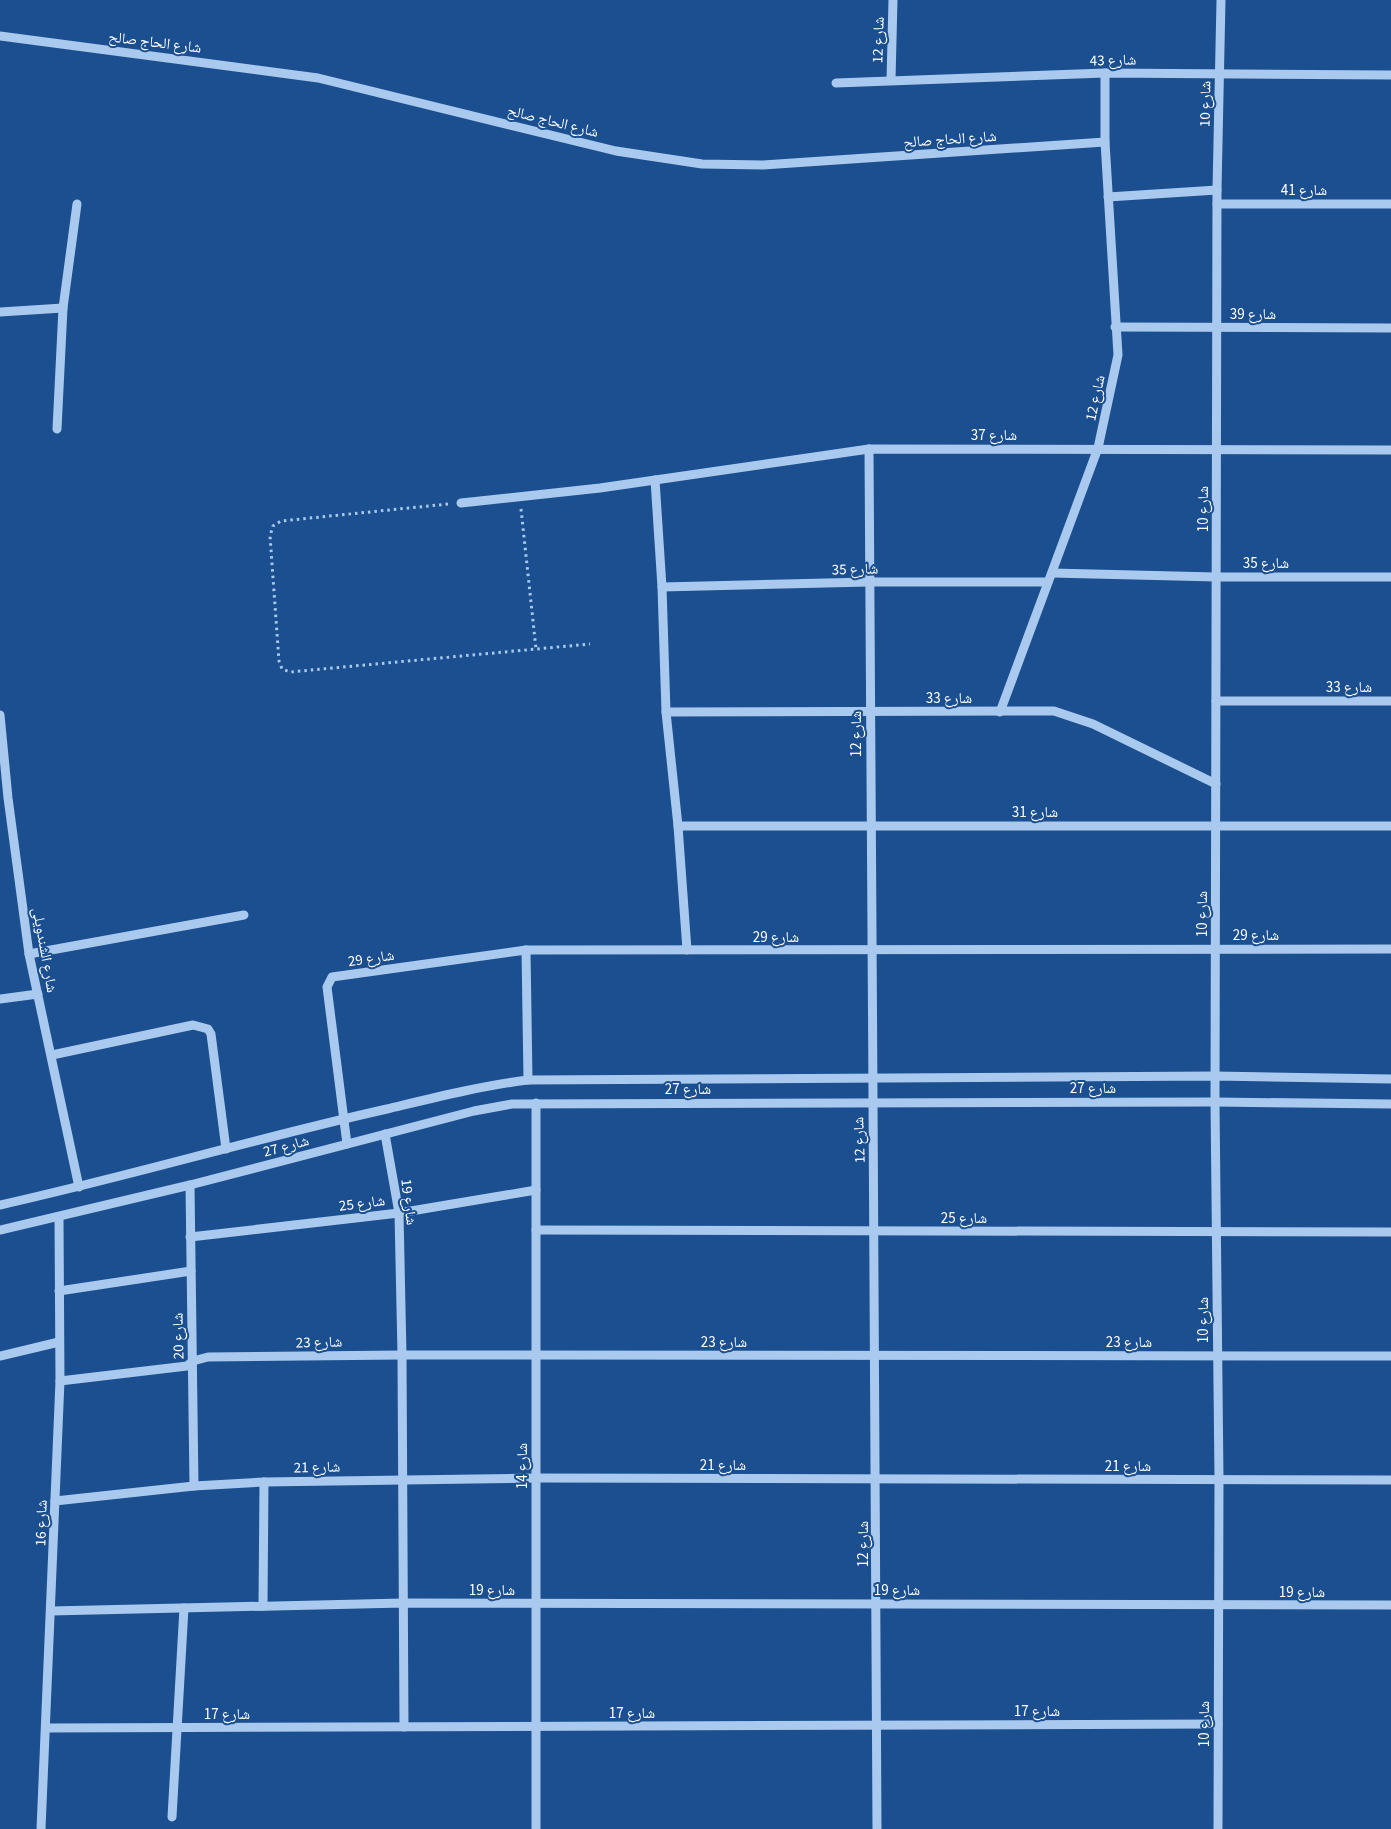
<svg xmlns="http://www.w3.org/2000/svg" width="1391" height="1829" viewBox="0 0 1391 1829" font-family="'Source Sans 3','Noto Naskh Arabic',sans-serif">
	<rect width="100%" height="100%" fill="#1b4f8f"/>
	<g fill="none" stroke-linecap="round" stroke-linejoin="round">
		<g stroke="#a9c9ee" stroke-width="3" stroke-dasharray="2.5 4" stroke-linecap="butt">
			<path d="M 448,504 L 281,521 L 273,526 L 270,536 L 279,661 L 282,669 L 290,672 L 590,644"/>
			<path d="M 521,509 L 536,649"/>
		</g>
		<g stroke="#a9c9ee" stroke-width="9">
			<path d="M 0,36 L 318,78 L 616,151 L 702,164 L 763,165 L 1105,142"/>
			<path d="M 891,80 L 893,0"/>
			<path d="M 836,83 L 1105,73 L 1391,75"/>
			<path d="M 1108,197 L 1217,190"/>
			<path d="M 1217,204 L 1391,204"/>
			<path d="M 0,312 L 63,308"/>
			<path d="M 1115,327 L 1391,328"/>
			<path d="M 57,429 L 63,308 L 77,204"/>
			<path d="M 869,449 C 871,909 876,1369 877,1829"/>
			<path d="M 655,480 L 662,587 L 666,712 L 678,826 L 687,950"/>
			<path d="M 461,503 L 600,488 L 869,449 L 1391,450"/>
			<path d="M 1052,573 L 1216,577 L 1391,577"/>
			<path d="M 662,587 L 869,582 L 1048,582"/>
			<path d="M 1216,701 L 1391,701"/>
			<path d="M 666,712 L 1054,711 L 1093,724 L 1216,784"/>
			<path d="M 1000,712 L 1098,448 L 1118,355 L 1105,142 L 1105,73"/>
			<path d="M 0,715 L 8,798 L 29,954 L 79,1187"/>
			<path d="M 678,826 L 1391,826"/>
			<path d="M 526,950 L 528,1080"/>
			<path d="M 29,954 L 244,915"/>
			<path d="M 0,999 L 38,994"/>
			<path d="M 52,1055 L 193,1025 L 208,1029 L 211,1034 L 226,1149"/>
			<path d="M 385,1134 L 399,1213 L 402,1355 L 404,1727"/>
			<path d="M 347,1144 L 327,987 L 332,977 L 526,950 L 1391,949"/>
			<path d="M 190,1185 L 194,1486"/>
			<path d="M 0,1205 C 130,1176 257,1138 387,1109 C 433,1098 480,1086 528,1080 L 1215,1076 L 1391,1079"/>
			<path d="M 0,1230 L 190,1185 L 474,1111 L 512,1104 L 1215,1102 L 1391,1104"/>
			<path d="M 536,1230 L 1391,1232"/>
			<path d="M 190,1237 L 399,1213 L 536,1190"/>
			<path d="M 59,1291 L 191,1271"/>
			<path d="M 0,1356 L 59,1342"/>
			<path d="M 60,1381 L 187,1366 L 193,1361 L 208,1357 L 402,1355 L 1391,1356"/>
			<path d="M 55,1501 L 194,1486 L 264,1482 L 536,1478 L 1391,1480"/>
			<path d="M 263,1606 L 264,1482"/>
			<path d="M 51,1611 L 403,1603 L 1391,1605"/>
			<path d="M 46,1728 L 1218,1724"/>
			<path d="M 172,1817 L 184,1608"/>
			<path d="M 41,1829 L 60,1381 L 59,1218"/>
			<path d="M 536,1829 L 536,1103"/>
			<path d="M 1218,1829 L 1219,1479 L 1215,1102 L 1217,190 L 1221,0"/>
		</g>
	</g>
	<g text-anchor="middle" stroke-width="4" stroke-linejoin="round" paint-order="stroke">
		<g font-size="15" fill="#fff" stroke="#1b4f8f">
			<text transform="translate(878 40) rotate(-88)" y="5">شارع 12</text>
			<text transform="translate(155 42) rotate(7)" y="5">شارع الحاج صالح</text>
			<text transform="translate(1113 60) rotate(-1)" y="5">شارع 43</text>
			<text transform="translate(1205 104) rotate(-89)" y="5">شارع 10</text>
			<text transform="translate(553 121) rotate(14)" y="5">شارع الحاج صالح</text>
			<text transform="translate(950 139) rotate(-4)" y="5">شارع الحاج صالح</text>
			<text x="1304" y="195">شارع 41</text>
			<text x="1253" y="319">شارع 39</text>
			<text transform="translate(1095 398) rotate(-78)" y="5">شارع 12</text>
			<text x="994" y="440">شارع 37</text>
			<text transform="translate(1203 509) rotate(-90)" y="5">شارع 10</text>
			<text x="1266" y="568">شارع 35</text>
			<text transform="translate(855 569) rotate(-1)" y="5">شارع 35</text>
			<text x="1349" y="692">شارع 33</text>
			<text x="949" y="703">شارع 33</text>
			<text transform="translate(856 734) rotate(-90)" y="5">شارع 12</text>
			<text x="1035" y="817">شارع 31</text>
			<text transform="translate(1202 914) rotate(-90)" y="5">شارع 10</text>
			<text x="1256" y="940">شارع 29</text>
			<text x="776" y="942">شارع 29</text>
			<text transform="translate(45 950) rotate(80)" y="5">شارع الشندويلى</text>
			<text transform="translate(371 958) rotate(-8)" y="5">شارع 29</text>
			<text x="1093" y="1093">شارع 27</text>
			<text x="688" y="1094">شارع 27</text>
			<text transform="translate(859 1140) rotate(-92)" y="5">شارع 12</text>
			<text transform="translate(286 1146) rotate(-15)" y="5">شارع 27</text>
			<text transform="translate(409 1202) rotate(83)" y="5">شارع 19</text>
			<text transform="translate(362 1203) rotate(-7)" y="5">شارع 25</text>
			<text x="964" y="1223">شارع 25</text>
			<text transform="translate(1203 1320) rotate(-90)" y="5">شارع 10</text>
			<text transform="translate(178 1336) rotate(-91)" y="5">شارع 20</text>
			<text transform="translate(319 1342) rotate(-1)" y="5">شارع 23</text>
			<text x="724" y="1347">شارع 23</text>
			<text x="1129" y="1347">شارع 23</text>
			<text x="723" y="1470">شارع 21</text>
			<text transform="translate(522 1466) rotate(-90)" y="5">شارع 14</text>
			<text x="1128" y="1471">شارع 21</text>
			<text transform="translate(317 1467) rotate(-1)" y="5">شارع 21</text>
			<text transform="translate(41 1523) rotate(-88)" y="5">شارع 16</text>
			<text transform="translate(863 1544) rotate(-90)" y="5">شارع 12</text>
			<text x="492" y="1595">شارع 19</text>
			<text x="897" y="1595">شارع 19</text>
			<text x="1302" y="1597">شارع 19</text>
			<text x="1037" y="1716">شارع 17</text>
			<text x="632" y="1718">شارع 17</text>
			<text x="227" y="1719">شارع 17</text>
			<text transform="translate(1204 1724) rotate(-90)" y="5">شارع 10</text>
		</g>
	</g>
</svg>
